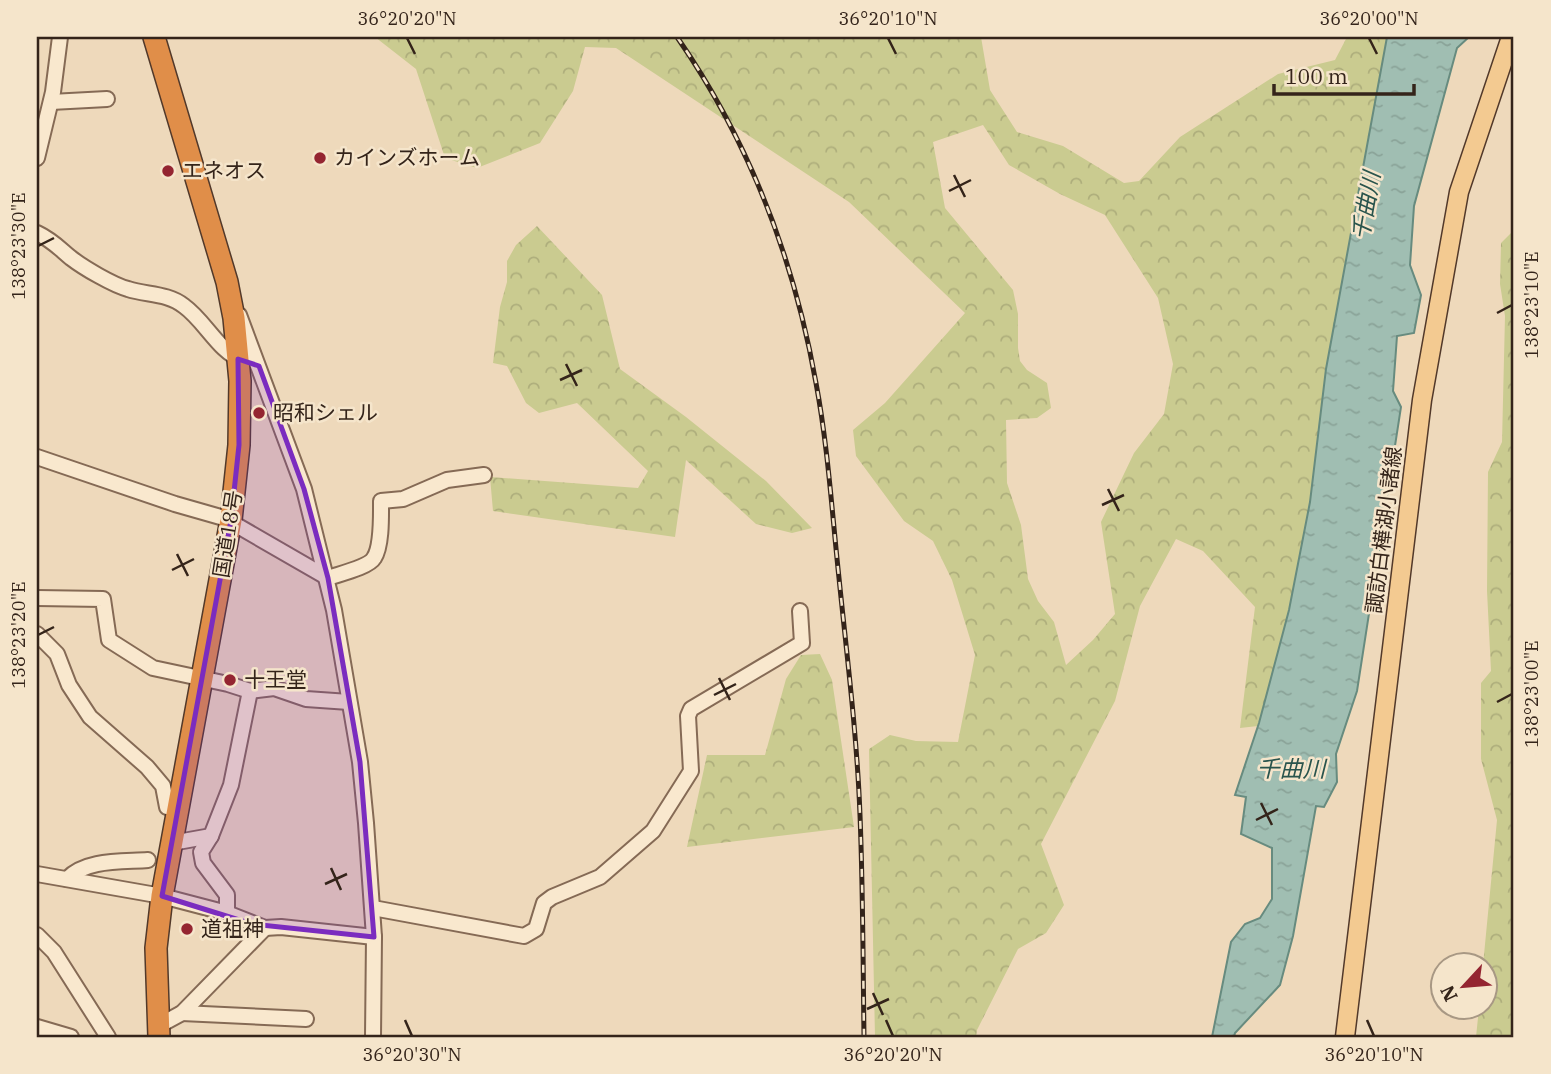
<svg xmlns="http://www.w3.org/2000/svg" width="1551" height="1074" viewBox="0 0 1551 1074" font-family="'IBM Plex Serif','Noto Sans JP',serif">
	<defs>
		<pattern id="forest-crowns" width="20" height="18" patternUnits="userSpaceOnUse" patternTransform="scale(1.75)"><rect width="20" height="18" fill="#cacb90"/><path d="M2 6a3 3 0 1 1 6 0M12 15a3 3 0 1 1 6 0" fill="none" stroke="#aeae7c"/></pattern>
		<pattern id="water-ripples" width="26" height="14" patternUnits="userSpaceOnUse" patternTransform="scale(1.75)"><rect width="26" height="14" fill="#a0beb2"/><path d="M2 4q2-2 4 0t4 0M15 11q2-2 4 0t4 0" fill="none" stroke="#8aa398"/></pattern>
	</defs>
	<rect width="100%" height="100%" fill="#eed9bb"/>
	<g fill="url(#forest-crowns)" fill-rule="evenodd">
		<path d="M 375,37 L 981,37 L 990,90 L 1017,132 L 1063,146 L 1124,183 L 1139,181 L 1180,137 L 1278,74 L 1335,60 L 1347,37 L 1387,37 L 1326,369 L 1310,502 L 1289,610 L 1258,726 L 1240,728 L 1255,607 L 1203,551 L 1176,539 L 1140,606 L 1115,701 L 1041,844 L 1064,905 L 1046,933 L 1018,949 L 977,1030 L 976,1037 L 875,1037 L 869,749 L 890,735 L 916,741 L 958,742 L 975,655 L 952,580 L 933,541 L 904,521 L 856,456 L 853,430 L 885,403 L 965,313 L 849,202 L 616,48 L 585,47 L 573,91 L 540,143 L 477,168 L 445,158 L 416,69 ZM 983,125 L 1009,165 L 1060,194 L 1105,215 L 1158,298 L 1173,364 L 1164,414 L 1134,453 L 1101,522 L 1115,614 L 1093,640 L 1066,665 L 1054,622 L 1038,601 L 1028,579 L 1021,525 L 1007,483 L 1006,420 L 1037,418 L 1051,408 L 1047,383 L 1027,370 L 1020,361 L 1018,348 L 1018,314 L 1013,290 L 945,208 L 933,142 Z"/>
		<path d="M 537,226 L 602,295 L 620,369 L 686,417 L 766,481 L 812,528 L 792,533 L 756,524 L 686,460 L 675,537 L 493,511 L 490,477 L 638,488 L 648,471 L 577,403 L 539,413 L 526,403 L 507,366 L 493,363 L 500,307 L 507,282 L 507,261 L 516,245 Z"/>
		<path d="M 1514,230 L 1514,1037 L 1476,1037 L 1479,1008 L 1484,1007 L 1484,965 L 1483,965 L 1497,820 L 1481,759 L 1481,683 L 1491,671 L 1487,591 L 1488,472 L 1502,442 L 1505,316 L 1500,284 L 1501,243 Z"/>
		<path d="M 820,654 L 832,680 L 854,827 L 687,847 L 707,755 L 765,755 L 786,679 L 801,655 Z"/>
	</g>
	<path fill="url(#water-ripples)" stroke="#678b7f" stroke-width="2" d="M 1387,37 L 1469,37 L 1457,48 L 1414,206 L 1410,265 L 1421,295 L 1414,333 L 1397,336 L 1393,391 L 1401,407 L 1357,691 L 1336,754 L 1337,782 L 1324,807 L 1316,806 L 1293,936 L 1280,985 L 1235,1033 L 1234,1037 L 1212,1037 L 1231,942 L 1245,924 L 1260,918 L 1272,899 L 1272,848 L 1241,834 L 1246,797 L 1235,795 L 1259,723 L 1289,610 L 1310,502 L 1326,369 Z"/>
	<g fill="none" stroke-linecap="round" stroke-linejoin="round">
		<defs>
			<g id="minor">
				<path d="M 51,102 L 107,99"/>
				<path d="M 37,158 L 53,92 L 60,37"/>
				<path d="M 37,233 C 52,240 59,248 71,258 C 84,268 113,285 128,289 C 146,295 168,293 184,306 C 205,321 219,352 242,360"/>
				<path d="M 239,315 L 304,489 L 334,610 L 360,762 L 366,823 L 374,937 L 373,1037"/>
				<path d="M 37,457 L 175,504 L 224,518 L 328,578"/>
				<path d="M 328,578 C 339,574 369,567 374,558 C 382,546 381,515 381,501 L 403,499 L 447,480 L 484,475"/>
				<path d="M 37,598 L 103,599 L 109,640 L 153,668 L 228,684 L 250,691 L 274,688 L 306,699 L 349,702"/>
				<path d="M 37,634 L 57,654 L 69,685 L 90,717 L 147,767 L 163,786 L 167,807 L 178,810"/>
				<path d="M 211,836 L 201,852 L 203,863 L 227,895 L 227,913"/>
				<path d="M 172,843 L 211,836 L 231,785 L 250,691"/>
				<path d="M 37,874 L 162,896 L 227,913 L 265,928 L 281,927 L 374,937"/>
				<path d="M 67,879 C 86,859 122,862 148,860"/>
				<path d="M 373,908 L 524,936 L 536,929 L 544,903 L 552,897 L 600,877 L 653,831 L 691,771 L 688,716 L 691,709 L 802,643 L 800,611"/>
				<path d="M 37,935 L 54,952 L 108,1037"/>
				<path d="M 182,1013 L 306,1019"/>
				<path d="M 37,1027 L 71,1037"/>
				<path d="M 156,1030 L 158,1026 L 182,1013 L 265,928"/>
			</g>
			<path id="major" d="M 1345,1037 L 1422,400 L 1459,192 L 1511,37"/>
			<path id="highway" d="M 154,37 L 227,282 L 234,318 L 240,381 L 239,445 L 231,520 L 162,896 L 156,948 L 159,1037"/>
		</defs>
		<use href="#minor" stroke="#856a55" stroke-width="18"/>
		<use href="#major" stroke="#52392a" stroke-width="21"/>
		<use href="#highway" stroke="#52392a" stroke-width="24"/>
		<use href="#minor" stroke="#f9e8ce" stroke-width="14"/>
		<use href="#major" stroke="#f3ca91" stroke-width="18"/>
		<use href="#highway" stroke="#e08e49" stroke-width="21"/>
		<defs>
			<path id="rail" d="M 677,37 C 749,141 794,259 816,383 C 828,447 832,513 839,578 C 847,657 857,735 860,815 C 863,889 863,963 864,1037"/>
		</defs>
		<use href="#rail" stroke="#34241a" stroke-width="5"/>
		<use href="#rail" stroke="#f5e5cb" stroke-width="2.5" stroke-dasharray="8" stroke-linecap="butt"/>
	</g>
	<path fill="#7b2cbf" fill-opacity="0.2" stroke="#7b2cbf" stroke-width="5" stroke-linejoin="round" d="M 238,359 L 259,366 L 304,489 L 328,578 L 360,762 L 374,937 L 252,924 L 162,896 L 231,520 L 239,445 Z"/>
	<path fill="none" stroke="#34241a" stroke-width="2.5" d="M 407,38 L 415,54M 888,38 L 896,54M 1369,38 L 1377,54M 954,175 L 965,197M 949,191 L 971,180M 38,246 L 54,238M 1497,313 L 1512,305M 566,364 L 577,386M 560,380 L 582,370M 1108,489 L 1119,511M 1102,505 L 1124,495M 177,554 L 188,576M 172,570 L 194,559M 38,635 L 54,627M 719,678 L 730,700M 714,695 L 736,684M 1497,702 L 1512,694M 1261,803 L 1272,825M 1256,820 L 1278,809M 331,868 L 341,890M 325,884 L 347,874M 873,993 L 883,1015M 867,1009 L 889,999M 405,1020 L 412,1036M 886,1020 L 893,1036M 1367,1020 L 1374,1036"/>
	<g fill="#942531" stroke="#f5e5cb" stroke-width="2.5">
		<circle cx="320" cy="158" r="7"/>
		<circle cx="168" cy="171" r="7"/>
		<circle cx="259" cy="413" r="7"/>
		<circle cx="230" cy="680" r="7"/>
		<circle cx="187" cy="929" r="7"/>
	</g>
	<g text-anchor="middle" stroke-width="5" stroke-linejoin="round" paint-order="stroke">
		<g font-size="21" fill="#34241a" stroke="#f5e5cb" text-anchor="start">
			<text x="334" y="165">カインズホーム</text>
			<text x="182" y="178">エネオス</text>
			<text x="273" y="420">昭和シェル</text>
			<text x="244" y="687">十王堂</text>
			<text x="201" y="936">道祖神</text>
		</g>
		<g font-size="21" fill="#34241a" stroke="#f5e5cb">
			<text transform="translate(1384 530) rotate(-83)" y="7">諏訪白樺湖小諸線</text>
			<text transform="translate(228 534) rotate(-81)" y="7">国道18号</text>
		</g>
		<g font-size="23" font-style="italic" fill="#29544d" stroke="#f5e5cb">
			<text transform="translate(1366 206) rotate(-80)" y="8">千曲川</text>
			<text x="1291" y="777">千曲川</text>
		</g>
	</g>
	<rect width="1551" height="1074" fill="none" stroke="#f5e5cb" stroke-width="77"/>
	<g transform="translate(1464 986) rotate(244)"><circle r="33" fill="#f5e5cb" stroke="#a89884" stroke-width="2"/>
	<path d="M0-5L12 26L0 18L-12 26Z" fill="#942531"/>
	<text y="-10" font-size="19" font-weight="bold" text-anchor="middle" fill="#34241a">N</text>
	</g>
	<path d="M1274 84v10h140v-10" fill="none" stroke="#34241a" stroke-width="3.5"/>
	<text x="1285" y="84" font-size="21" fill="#34241a" stroke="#f5e5cb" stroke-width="5" paint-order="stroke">100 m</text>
	<rect x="38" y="38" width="1474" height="998" fill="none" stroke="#34241a" stroke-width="2.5"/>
	<g font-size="18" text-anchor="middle" fill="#34241a">
		<text x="407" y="25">36°20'20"N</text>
		<text x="888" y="25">36°20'10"N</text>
		<text x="1369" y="25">36°20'00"N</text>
		<text transform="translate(19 246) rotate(-90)" y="6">138°23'30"E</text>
		<text transform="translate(1532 305) rotate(-90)" y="6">138°23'10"E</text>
		<text transform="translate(19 635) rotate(-90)" y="6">138°23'20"E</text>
		<text transform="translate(1532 694) rotate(-90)" y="6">138°23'00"E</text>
		<text x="412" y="1061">36°20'30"N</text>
		<text x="893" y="1061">36°20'20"N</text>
		<text x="1374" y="1061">36°20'10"N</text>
	</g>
</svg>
